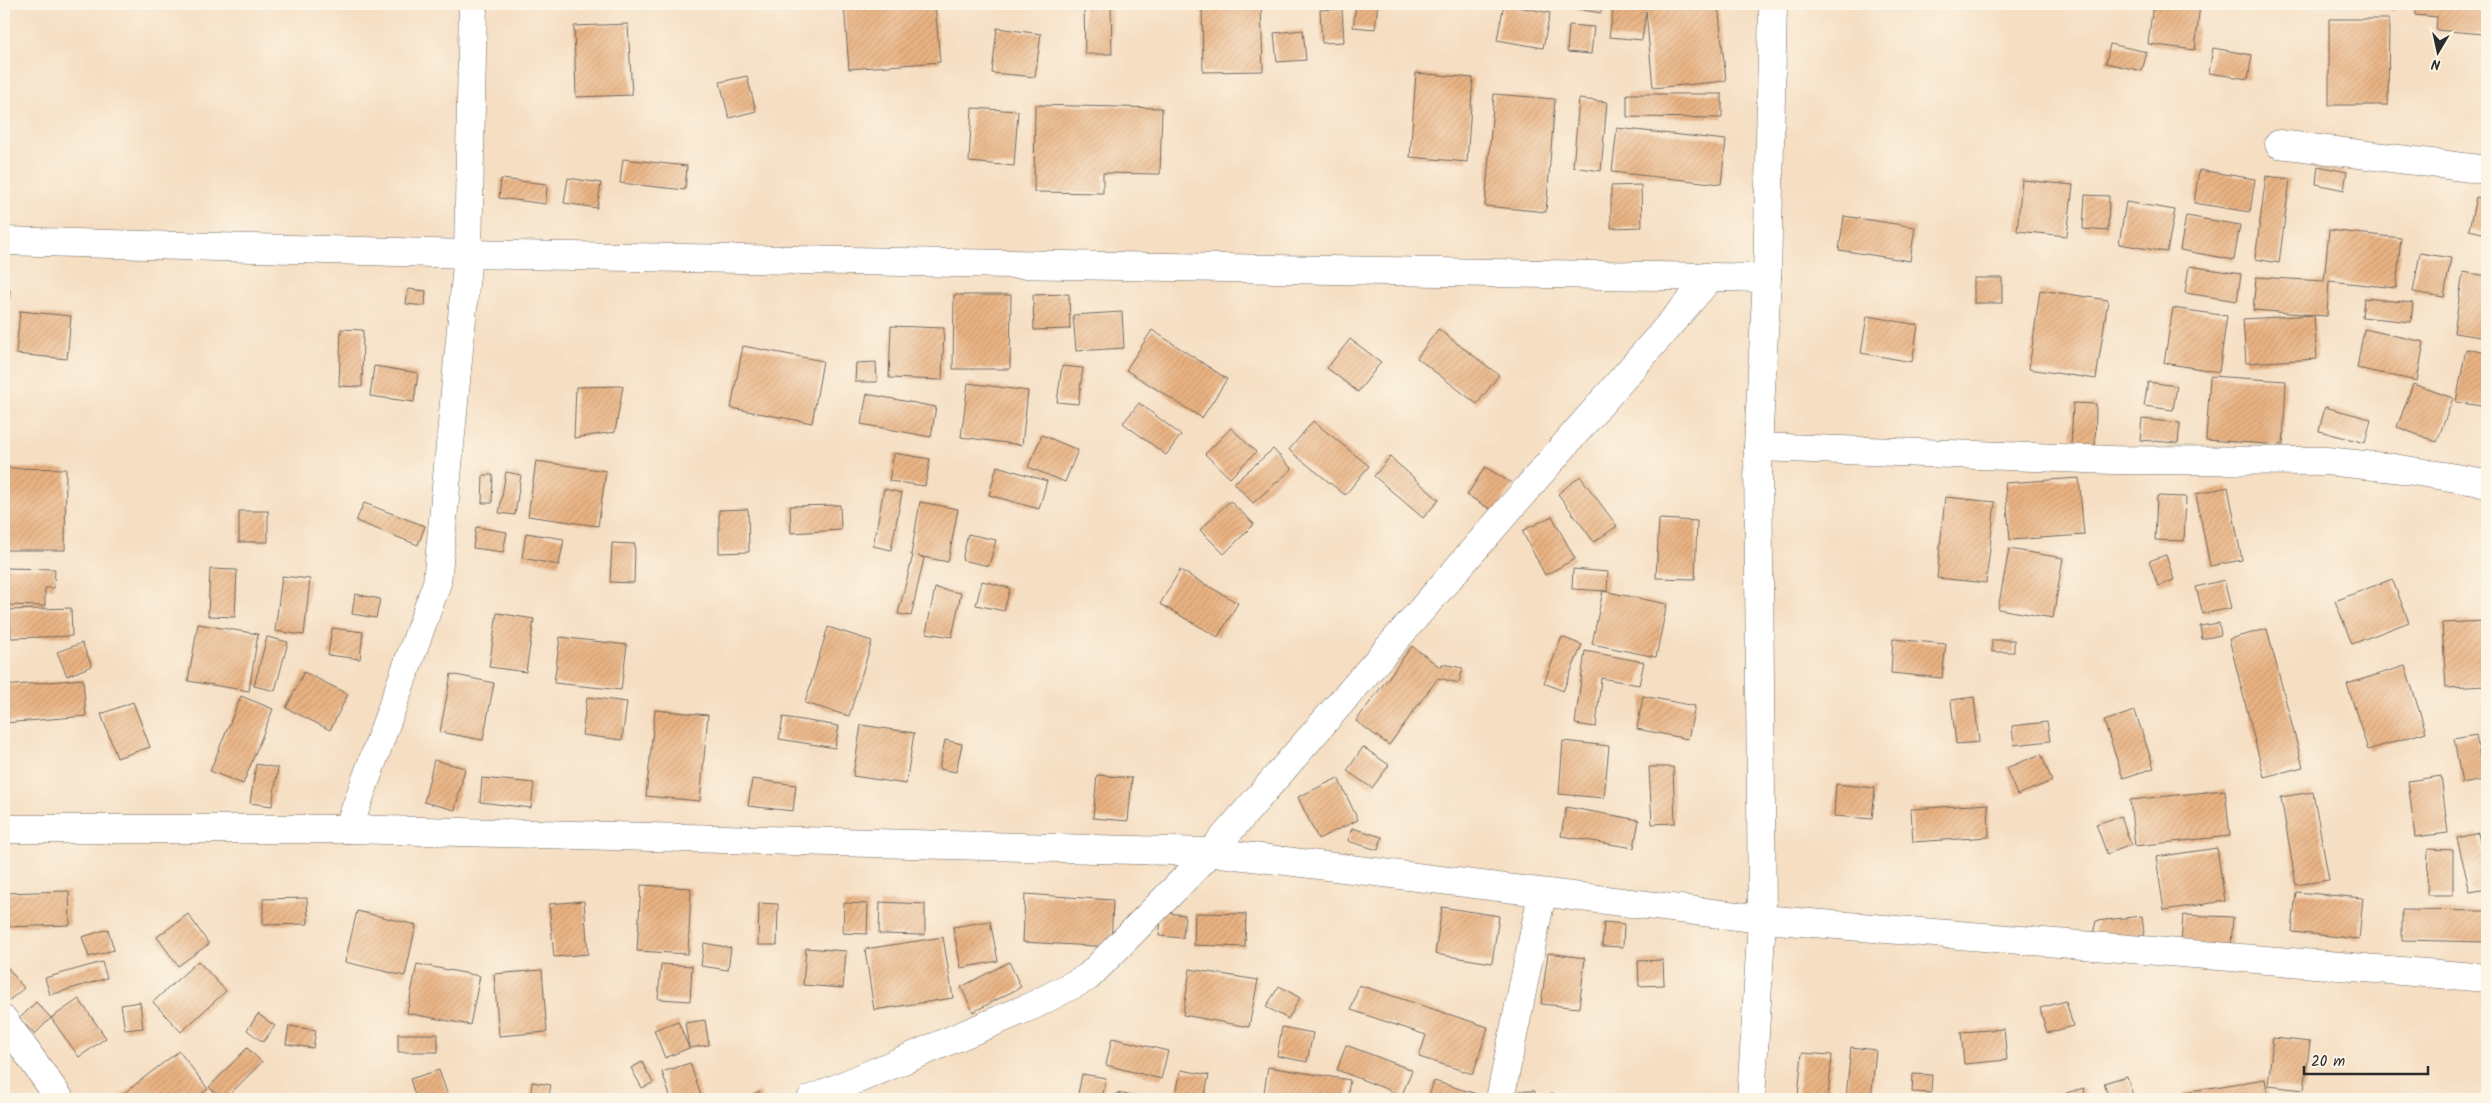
<svg xmlns="http://www.w3.org/2000/svg" width="2491" height="1103" font-family="Kalam,sans-serif">
<defs>
<pattern id="building-hatch" width="6" height="6" patternUnits="userSpaceOnUse" patternTransform="scale(1.25)"><rect width="6" height="6" fill="#e9b282"/><path d="M-1 1l2-2M0 6l6-6M5 7l2-2" fill="none" stroke="#c89970"/></pattern>
</defs>
<rect width="100%" height="100%" fill="#fcf5e5"/>
<filter id="ink" filterUnits="userSpaceOnUse"><feTurbulence type="fractalNoise" baseFrequency=".02" numOctaves="2"/><feDisplacementMap in="SourceGraphic" scale="10" xChannelSelector="R" yChannelSelector="G"/><feConvolveMatrix kernelMatrix="1 2 1 2 8 2 1 2 1" color-interpolation-filters="sRGB"/></filter>
<filter id="wash" filterUnits="userSpaceOnUse"><feTurbulence type="fractalNoise" baseFrequency=".0096" numOctaves="4" result="noise"/><feDisplacementMap in="SourceGraphic" scale="20" xChannelSelector="R" yChannelSelector="G"/><feGaussianBlur stdDeviation="1.12" result="paint"/><feColorMatrix in="noise" values="0 0 0 0 0 0 0 0 0 0 0 0 0 0 0 0 0 1.4 0 .05"/><feComposite in="paint" operator="in"/></filter>
<g filter="url(#wash)">
<rect width="100%" height="100%" fill="#f5dec2"/>
<g id="blocks">
<g fill="url(#building-hatch)">
<polygon points="844,4 935,4 940,62 849,69"/>
<polygon points="1084,4 1111,4 1112,54 1085,54"/>
<polygon points="1202,4 1261,4 1263,71 1203,72"/>
<polygon points="1356,4 1378,4 1375,29 1353,27"/>
<polygon points="1504,4 1550,13 1543,48 1497,40"/>
<polygon points="1578,4 1602,4 1601,13 1577,9"/>
<polygon points="1614,4 1647,4 1646,8 1718,4 1726,81 1653,88 1646,11 1642,40 1609,37"/>
<polygon points="2153,4 2200,4 2195,50 2148,44"/>
<polygon points="2379,4 2397,4 2394,11"/>
<polygon points="2416,4 2487,4 2487,22 2484,22 2483,34 2436,30 2437,17 2415,15"/>
<polygon points="1342,9 1344,42 1322,43 1320,10"/>
<polygon points="2329,19 2389,19 2388,105 2329,105"/>
<polygon points="628,24 632,95 576,97 574,26"/>
<polygon points="1569,25 1594,27 1591,54 1567,52"/>
<polygon points="997,28 1041,34 1035,77 992,73"/>
<polygon points="1303,30 1306,60 1277,62 1274,33"/>
<polygon points="2110,44 2147,52 2142,71 2106,63"/>
<polygon points="2213,48 2252,55 2248,79 2209,73"/>
<polygon points="1416,73 1473,78 1467,162 1410,157"/>
<polygon points="747,76 756,111 729,118 720,82"/>
<polygon points="1494,94 1555,99 1546,212 1485,206"/>
<polygon points="1627,94 1722,94 1722,118 1627,117"/>
<polygon points="1579,99 1607,102 1601,171 1573,167"/>
<polygon points="1035,105 1162,108 1160,174 1103,173 1103,193 1034,192"/>
<polygon points="972,108 1018,111 1014,166 969,162"/>
<polygon points="1617,128 1726,140 1721,184 1612,172"/>
<polygon points="623,159 687,166 685,190 620,183"/>
<polygon points="2318,166 2347,172 2344,190 2316,184"/>
<polygon points="2199,170 2255,179 2250,212 2194,203"/>
<polygon points="2266,176 2290,179 2279,263 2255,259"/>
<polygon points="568,178 601,183 597,208 564,203"/>
<polygon points="501,179 547,184 546,204 499,198"/>
<polygon points="2022,180 2073,185 2067,236 2017,231"/>
<polygon points="1641,185 1642,227 1611,228 1611,186"/>
<polygon points="2085,195 2109,196 2108,231 2083,229"/>
<polygon points="2476,197 2487,199 2487,234 2469,230"/>
<polygon points="2126,202 2175,210 2167,252 2119,244"/>
<polygon points="1844,216 1915,227 1910,261 1839,250"/>
<polygon points="2186,216 2240,225 2234,260 2180,250"/>
<polygon points="2329,230 2401,238 2396,288 2329,281 2327,316 2314,315 2317,359 2246,363 2243,319 2314,315 2253,310 2256,277 2324,281"/>
<polygon points="2420,253 2451,258 2444,297 2413,292"/>
<polygon points="2189,266 2241,274 2237,301 2185,293"/>
<polygon points="2463,272 2487,276 2487,338 2454,333"/>
<rect x="1974" y="278" width="28" height="25"/>
<polygon points="4,289 10,290 5,325 4,325"/>
<polygon points="408,289 426,291 425,306 406,304"/>
<polygon points="2040,290 2108,300 2096,379 2029,369"/>
<polygon points="1069,294 1070,329 1034,330 1033,295"/>
<polygon points="954,295 1011,295 1010,369 953,369"/>
<polygon points="2364,298 2413,303 2411,322 2362,317"/>
<polygon points="2173,308 2227,316 2219,372 2164,363"/>
<polygon points="20,311 71,316 67,359 16,354"/>
<polygon points="1122,312 1124,348 1076,351 1073,315"/>
<polygon points="1867,316 1918,325 1912,362 1861,353"/>
<polygon points="891,326 944,328 942,380 889,378"/>
<polygon points="341,329 363,330 362,387 339,386"/>
<polygon points="1438,329 1499,375 1477,404 1417,358"/>
<polygon points="2364,329 2424,342 2417,381 2357,368"/>
<polygon points="1152,330 1227,379 1202,418 1126,370"/>
<polygon points="1350,339 1381,362 1358,392 1327,368"/>
<polygon points="743,346 823,361 812,423 731,408"/>
<polygon points="2466,349 2487,353 2487,407 2456,402"/>
<polygon points="876,362 877,382 855,382 856,363"/>
<polygon points="374,366 418,373 414,402 370,396"/>
<polygon points="1062,366 1083,368 1078,404 1057,402"/>
<polygon points="2210,376 2286,381 2283,445 2206,440"/>
<polygon points="2148,382 2177,386 2173,410 2144,406"/>
<polygon points="968,383 1028,391 1022,445 961,437"/>
<polygon points="2413,384 2453,398 2437,442 2397,427"/>
<polygon points="623,386 615,432 574,438 576,387"/>
<polygon points="867,394 936,407 931,437 861,424"/>
<polygon points="1139,403 1181,435 1166,455 1123,423"/>
<polygon points="2073,403 2096,404 2095,450 2071,449"/>
<polygon points="2325,407 2371,419 2365,443 2319,431"/>
<polygon points="2142,419 2180,423 2178,443 2140,440"/>
<polygon points="1313,421 1369,466 1345,495 1289,450"/>
<polygon points="1231,428 1256,452 1230,478 1205,454"/>
<polygon points="1042,435 1078,450 1065,482 1028,467"/>
<polygon points="1273,449 1292,469 1253,503 1234,483"/>
<polygon points="894,453 930,459 925,486 889,481"/>
<polygon points="1390,457 1439,500 1423,518 1374,476"/>
<polygon points="536,461 606,471 598,526 528,516"/>
<polygon points="997,466 1047,481 1039,509 989,495"/>
<polygon points="1485,467 1513,484 1495,512 1467,495"/>
<polygon points="4,468 66,469 65,550 4,550"/>
<polygon points="506,472 521,475 515,515 499,513"/>
<polygon points="483,475 493,475 492,503 482,503"/>
<polygon points="1580,476 1617,526 1594,542 1558,494"/>
<polygon points="2079,478 2084,535 2010,540 2005,483"/>
<polygon points="2228,487 2242,560 2210,566 2196,494"/>
<polygon points="884,489 902,493 891,550 873,546"/>
<polygon points="2157,496 2186,497 2184,541 2155,540"/>
<polygon points="1945,497 1995,502 1986,583 1937,578"/>
<polygon points="1230,501 1254,524 1224,554 1200,530"/>
<polygon points="920,502 958,509 948,562 918,556 924,558 911,616 898,614 913,555 911,555"/>
<polygon points="364,503 425,526 418,545 356,521"/>
<polygon points="840,505 841,530 791,533 790,506"/>
<polygon points="748,509 749,552 719,553 719,510"/>
<rect x="239" y="511" width="29" height="31"/>
<polygon points="1552,516 1575,559 1545,575 1522,531"/>
<polygon points="1659,519 1697,521 1695,579 1656,578"/>
<polygon points="476,527 507,532 503,552 473,548"/>
<polygon points="526,533 564,539 559,565 522,558"/>
<polygon points="968,534 996,540 989,566 962,560"/>
<polygon points="612,543 635,544 634,583 610,582"/>
<polygon points="2009,549 2063,558 2053,618 1998,609"/>
<polygon points="2166,555 2174,580 2158,586 2149,561"/>
<polygon points="4,568 55,569 54,588 45,588 45,606 4,605"/>
<polygon points="210,569 237,570 235,617 208,616"/>
<polygon points="1573,569 1608,572 1607,591 1572,589"/>
<polygon points="1180,570 1238,603 1218,637 1160,604"/>
<polygon points="282,576 310,579 304,635 275,631"/>
<polygon points="2392,579 2409,622 2352,644 2335,601"/>
<polygon points="2224,580 2231,608 2203,614 2196,587"/>
<polygon points="982,581 1010,588 1004,611 976,605"/>
<polygon points="935,588 961,593 952,637 926,633"/>
<polygon points="1603,591 1667,604 1656,657 1592,644"/>
<polygon points="355,594 380,599 376,618 352,614"/>
<polygon points="71,608 72,636 11,638 10,610"/>
<polygon points="497,613 534,619 526,672 489,667"/>
<polygon points="2487,621 2487,686 2446,688 2442,623"/>
<polygon points="2219,623 2221,635 2202,639 2200,626"/>
<polygon points="198,624 258,634 249,691 188,681"/>
<polygon points="828,627 872,641 849,716 805,703"/>
<polygon points="332,628 363,632 360,659 328,655"/>
<polygon points="2267,629 2303,767 2264,777 2229,639"/>
<polygon points="267,637 288,642 275,691 254,686"/>
<polygon points="560,637 627,645 621,690 554,683"/>
<polygon points="1562,637 1582,645 1563,691 1544,683"/>
<polygon points="1893,639 1946,644 1942,678 1891,673"/>
<rect x="1992" y="640" width="22" height="12"/>
<polygon points="82,643 92,666 67,676 57,652"/>
<polygon points="1412,646 1441,668 1442,664 1463,668 1459,683 1438,678 1389,745 1356,721"/>
<polygon points="1585,651 1644,662 1639,685 1601,678 1596,727 1575,724"/>
<polygon points="2405,666 2426,732 2368,750 2347,684"/>
<polygon points="304,672 348,694 330,730 286,708"/>
<polygon points="451,674 494,683 483,740 440,732"/>
<polygon points="83,679 86,716 4,723 4,686"/>
<polygon points="241,696 273,709 243,784 210,771"/>
<polygon points="1643,696 1695,706 1688,739 1637,729"/>
<polygon points="587,697 627,702 622,740 582,735"/>
<polygon points="1974,697 1979,742 1956,744 1951,700"/>
<polygon points="133,702 150,747 117,758 101,714"/>
<polygon points="655,710 708,715 700,801 646,796"/>
<polygon points="2135,711 2154,768 2123,778 2104,721"/>
<polygon points="783,717 839,726 835,748 779,739"/>
<polygon points="2047,722 2050,741 2014,745 2012,726"/>
<polygon points="861,725 914,733 906,784 853,776"/>
<polygon points="2476,735 2484,780 2462,784 2454,739"/>
<polygon points="945,740 962,744 956,772 939,769"/>
<polygon points="1563,741 1609,746 1604,798 1559,794"/>
<polygon points="1363,747 1389,765 1372,788 1347,771"/>
<polygon points="2041,754 2052,781 2017,795 2006,768"/>
<polygon points="434,760 465,768 455,810 424,802"/>
<polygon points="256,764 278,768 272,806 250,803"/>
<polygon points="1649,767 1673,767 1675,823 1652,824"/>
<polygon points="1097,775 1132,778 1128,821 1093,818"/>
<polygon points="2441,776 2448,833 2415,837 2408,781"/>
<polygon points="482,778 534,783 531,808 480,802"/>
<polygon points="1338,778 1358,820 1318,839 1298,797"/>
<polygon points="752,779 796,785 793,811 748,806"/>
<polygon points="1836,784 1875,788 1872,819 1834,816"/>
<polygon points="2225,790 2230,836 2135,846 2130,800"/>
<polygon points="2313,792 2329,880 2296,885 2281,797"/>
<polygon points="1988,804 1989,837 1913,842 1911,809"/>
<polygon points="1566,807 1639,820 1634,848 1561,836"/>
<polygon points="2121,816 2131,845 2107,854 2096,824"/>
<polygon points="1352,828 1382,837 1378,850 1348,841"/>
<polygon points="2478,833 2487,874 2487,889 2470,892 2457,838"/>
<polygon points="2217,848 2225,901 2164,910 2156,857"/>
<polygon points="2428,849 2453,850 2453,895 2427,895"/>
<polygon points="641,885 691,888 688,954 637,951"/>
<polygon points="69,891 70,925 4,927 4,893"/>
<polygon points="2296,892 2363,898 2359,939 2292,932"/>
<polygon points="1025,894 1113,900 1111,947 1023,942"/>
<polygon points="307,898 308,924 263,925 263,899"/>
<polygon points="584,901 588,954 554,957 549,904"/>
<polygon points="880,902 925,904 925,935 879,934"/>
<polygon points="759,903 778,904 777,945 758,945"/>
<polygon points="844,903 868,904 867,934 843,933"/>
<polygon points="1442,907 1499,916 1492,963 1435,954"/>
<polygon points="2402,910 2486,911 2485,942 2402,940"/>
<polygon points="357,911 416,925 405,976 345,962"/>
<polygon points="1162,912 1185,915 1183,938 1159,936"/>
<polygon points="1195,913 1246,914 1245,947 1194,945"/>
<polygon points="188,914 209,944 178,966 157,937"/>
<polygon points="2183,915 2233,917 2231,947 2181,946"/>
<polygon points="2142,916 2145,942 2093,934 2096,921"/>
<polygon points="990,921 998,961 961,968 953,927"/>
<polygon points="1604,922 1624,924 1623,947 1602,946"/>
<polygon points="108,929 114,950 89,957 82,937"/>
<polygon points="943,937 953,998 874,1010 865,949"/>
<polygon points="704,943 731,948 728,970 701,966"/>
<polygon points="806,948 846,951 843,988 803,985"/>
<polygon points="1548,953 1585,958 1579,1008 1541,1004"/>
<polygon points="1663,960 1664,985 1639,986 1638,961"/>
<polygon points="198,961 226,991 181,1032 153,1002"/>
<polygon points="102,962 107,978 50,995 45,978"/>
<polygon points="1009,962 1021,987 973,1012 961,987"/>
<polygon points="4,963 24,988 5,1004 4,1002"/>
<polygon points="417,964 480,976 470,1025 407,1013"/>
<polygon points="661,964 692,966 690,1001 658,999"/>
<polygon points="1190,969 1258,980 1249,1027 1183,1015"/>
<polygon points="542,970 547,1032 499,1036 494,974"/>
<polygon points="1359,985 1488,1027 1473,1074 1419,1057 1426,1035 1351,1010"/>
<polygon points="1279,986 1300,998 1288,1019 1266,1007"/>
<polygon points="79,999 106,1038 79,1057 51,1018"/>
<polygon points="2066,1001 2073,1026 2047,1033 2040,1008"/>
<polygon points="36,1002 51,1018 35,1034 19,1019"/>
<polygon points="140,1002 143,1028 125,1030 121,1005"/>
<polygon points="258,1014 275,1026 263,1042 247,1030"/>
<polygon points="705,1020 709,1045 689,1048 685,1023"/>
<polygon points="678,1021 689,1048 665,1058 654,1030"/>
<polygon points="289,1026 316,1030 313,1048 286,1044"/>
<polygon points="1282,1027 1313,1033 1307,1062 1277,1056"/>
<polygon points="2004,1029 2007,1060 1964,1064 1961,1032"/>
<rect x="398" y="1034" width="40" height="18"/>
<polygon points="1112,1038 1168,1051 1161,1079 1106,1065"/>
<polygon points="2273,1038 2310,1042 2304,1090 2268,1086"/>
<polygon points="1346,1045 1412,1070 1402,1095 1337,1070"/>
<polygon points="1851,1047 1876,1050 1871,1099 1846,1098"/>
<polygon points="247,1048 262,1062 225,1099 222,1099 209,1087"/>
<polygon points="179,1051 208,1089 195,1099 116,1099"/>
<polygon points="1802,1053 1832,1055 1828,1098 1798,1096"/>
<polygon points="642,1062 653,1083 642,1088 631,1068"/>
<polygon points="690,1063 702,1099 671,1099 662,1072"/>
<polygon points="1268,1067 1350,1080 1347,1099 1263,1099"/>
<polygon points="439,1070 449,1099 416,1099 410,1079"/>
<polygon points="1181,1070 1209,1075 1204,1099 1175,1098"/>
<polygon points="1082,1074 1106,1078 1102,1099 1077,1099"/>
<polygon points="1913,1074 1932,1075 1931,1093 1912,1092"/>
<polygon points="2127,1076 2134,1099 2109,1099 2104,1083"/>
<polygon points="2265,1079 2268,1099 2185,1099 2184,1092"/>
<polygon points="1434,1081 1480,1095 1478,1099 1428,1099"/>
<polygon points="532,1082 551,1085 548,1099 530,1099"/>
<polygon points="2084,1088 2086,1099 2068,1099 2066,1093"/>
<polygon points="759,1091 764,1099 745,1099"/>
<polygon points="1519,1091 1535,1091 1534,1099 1519,1099"/>
<polygon points="1117,1093 1139,1097 1139,1099 1116,1099"/>
<polygon points="1551,1094 1577,1098 1577,1099 1550,1099"/>
</g>
</g>
</g>
<g filter="url(#ink)">
<use href="#blocks" fill-opacity="0" stroke="#726a60" stroke-width="1"/>
<g fill="none" stroke-linecap="round" stroke-linejoin="round">
<defs>
<g id="street">
<polyline points="2279,144 2487,170"/>
<polyline points="4,241 468,254 1767,278"/>
<polyline points="1758,447 2113,460 2326,461 2394,468 2487,483"/>
<polyline points="4,829 348,829 1211,852 1762,919 2487,978"/>
<polyline points="348,829 437,583 468,254 473,4"/>
<polyline points="4,1020 60,1099"/>
<polyline points="811,1099 1034,1005 1088,977 1211,852 1710,278"/>
<polyline points="1500,1099 1542,894"/>
<polyline points="1751,1099 1762,919 1758,447 1767,278 1773,4"/>
</g>
</defs>
<use href="#street" stroke="#726a60" stroke-width="29"/>
<use href="#street" stroke="#fff" stroke-width="28"/>
</g>
</g>
<rect width="2491" height="1103" fill="none" stroke="#fcf5e5" stroke-width="20"/>
<g transform="translate(2438 52) rotate(189)" stroke="#fcf5e5" stroke-width="4" paint-order="stroke">
<path d="M0-4L9 19L0 12L-9 19Z" fill="#2b2b2b"/>
<text y="-8" font-size="14" font-weight="bold" text-anchor="middle" fill="#2b2b2b">N</text>
</g>
<path d="M2304 1066v8h124v-8" fill="none" stroke="#2b2b2b" stroke-width="2.5"/>
<text x="2311" y="1066" font-size="15" fill="#2b2b2b" stroke="#fcf5e5" stroke-width="4" paint-order="stroke">20 m</text>
</svg>
